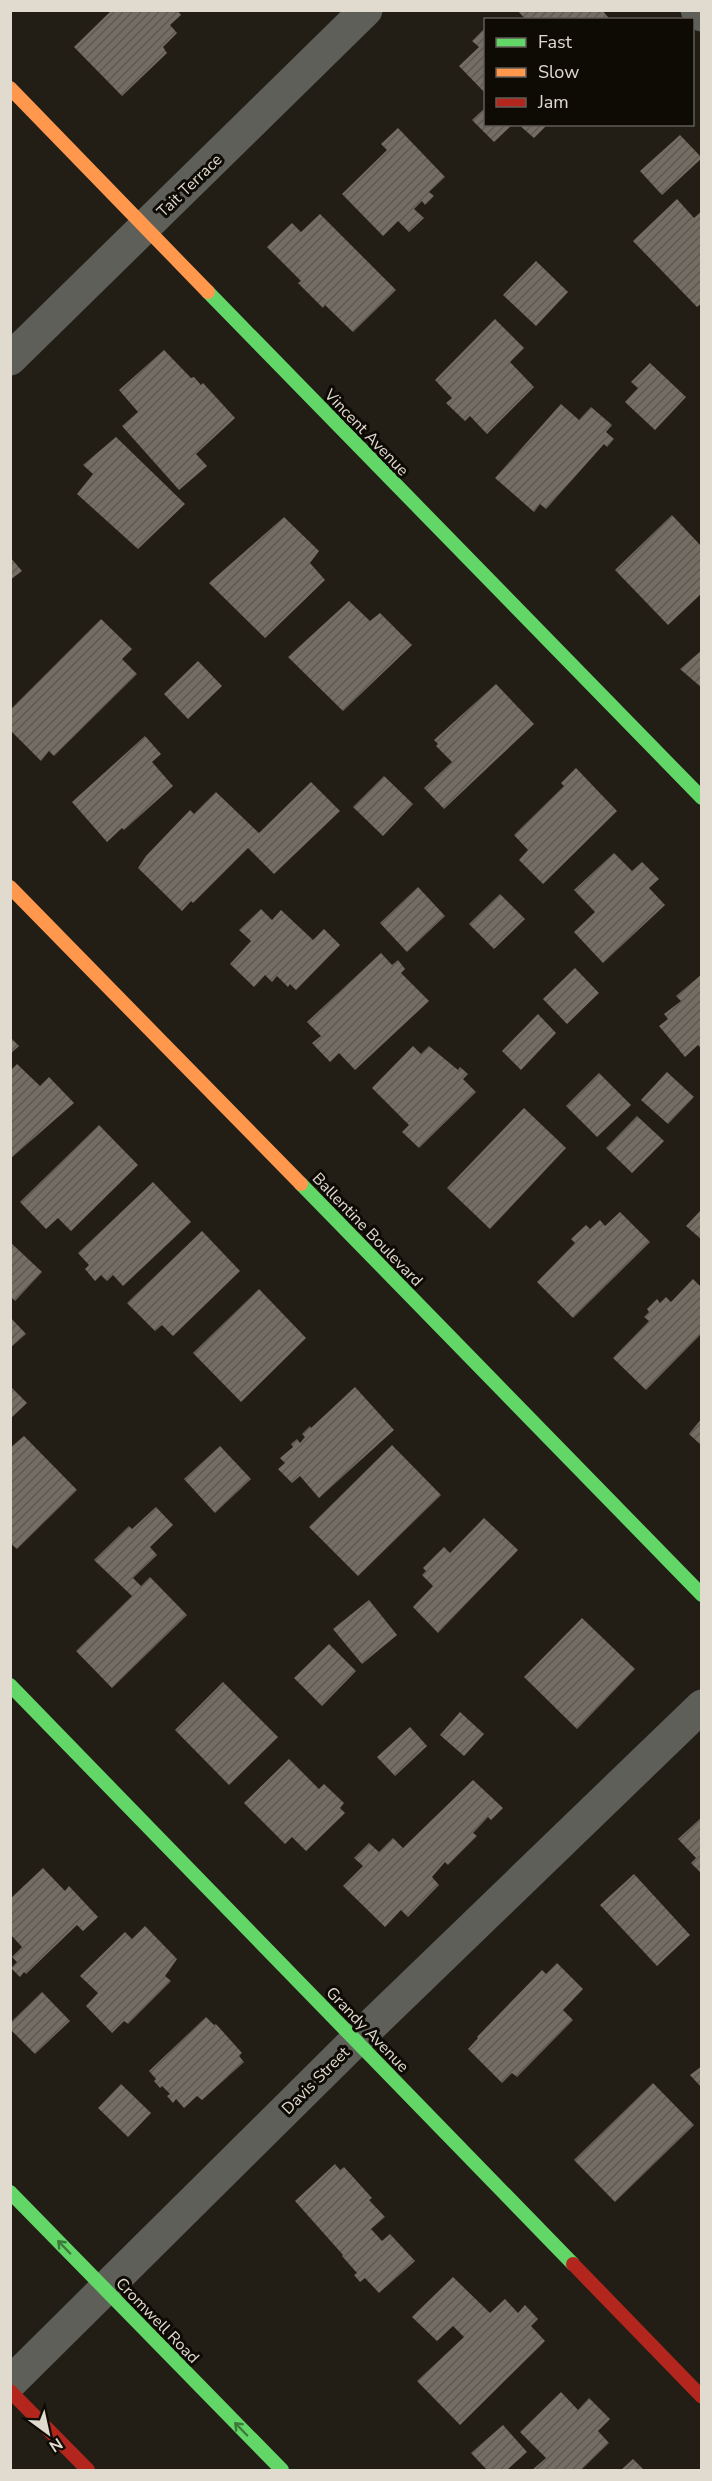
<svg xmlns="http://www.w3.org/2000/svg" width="712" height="2481" font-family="'Nunito Sans',sans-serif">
<defs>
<pattern id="building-hatch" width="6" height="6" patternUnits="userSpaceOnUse" patternTransform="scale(1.5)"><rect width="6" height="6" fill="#736d63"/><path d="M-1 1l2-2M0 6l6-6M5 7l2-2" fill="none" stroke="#5d5952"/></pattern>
</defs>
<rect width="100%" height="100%" fill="#221e15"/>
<g fill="url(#building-hatch)">
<polygon points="112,10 177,10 181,15 170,25 177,33 163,47 167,53 122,96 74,47"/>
<polygon points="517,10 602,10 608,17 607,20 526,20"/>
<polygon points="486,27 486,94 459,66 479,47 472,41"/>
<polygon points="486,107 486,124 513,124 494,142 472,120"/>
<polygon points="518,124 545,124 546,126 534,138"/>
<polygon points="398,128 445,177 429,192 434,196 425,205 422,201 414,209 424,218 409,232 398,221 383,236 342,194 387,150 381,144"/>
<polygon points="680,135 702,158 662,195 640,171"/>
<polygon points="677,199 694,218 702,211 702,303 697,307 633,241"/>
<polygon points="320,214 396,290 353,332 325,305 323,308 298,283 301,281 267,247 292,223 301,232"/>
<polygon points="536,261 568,292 536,326 503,295"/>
<polygon points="495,319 524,348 510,362 534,387 487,434 470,416 465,421 446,403 452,398 435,380"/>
<polygon points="164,350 191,378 194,377 201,385 203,383 235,418 196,454 207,466 179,490 122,426 138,412 119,390"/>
<polygon points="650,363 686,397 655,430 625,402 638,388 631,382"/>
<polygon points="561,404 579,420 591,407 612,425 606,432 614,439 607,447 604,444 546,509 540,504 534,512 495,478"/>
<polygon points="116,437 185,504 138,549 77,494 93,474 83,465"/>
<polygon points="672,515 702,547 702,593 668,625 615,570"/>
<polygon points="284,517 319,551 310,563 325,580 265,638 209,583"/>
<polygon points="10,557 22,571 10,580"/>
<polygon points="349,601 370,621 380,613 412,645 343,711 288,657"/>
<polygon points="101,619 132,649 122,659 137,674 54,756 49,751 41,761 10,730 10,710"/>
<polygon points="702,650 702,688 680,669"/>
<polygon points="198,661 222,686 188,719 164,694"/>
<polygon points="496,684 534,724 444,809 424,788 452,762 436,746 438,744 434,740"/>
<polygon points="145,736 161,754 152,762 173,786 124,830 122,828 107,842 72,802"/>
<polygon points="576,768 617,811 543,884 519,860 528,850 514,835 564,786 561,783"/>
<polygon points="384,776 413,804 383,836 353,807"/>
<polygon points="311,782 340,811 274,874 248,848 193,903 191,901 182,911 138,868 146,856 190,810 194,814 216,792 259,833"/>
<polygon points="614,853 632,871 642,862 659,879 649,888 665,905 603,963 574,932 595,912 574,890"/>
<polygon points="418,887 445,916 407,952 380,923"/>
<polygon points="500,894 525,919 494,949 469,924"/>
<polygon points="261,909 272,920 281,910 313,940 324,929 340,945 296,990 290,984 288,987 277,976 272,982 265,975 254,987 230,964 251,941 239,930"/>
<polygon points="381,953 392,965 398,960 405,969 401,973 429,1001 355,1070 339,1053 330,1062 312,1043 321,1036 307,1022"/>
<polygon points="575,968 599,993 567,1024 543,999"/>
<polygon points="702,974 702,1050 698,1045 685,1057 659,1026 668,1019 664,1014 681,1001 676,996"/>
<polygon points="538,1014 556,1033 521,1070 502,1051"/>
<polygon points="10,1037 19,1046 10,1054"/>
<polygon points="413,1046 421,1054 429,1046 458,1070 460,1067 468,1074 463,1079 476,1092 419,1148 402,1132 409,1125 372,1088"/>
<polygon points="17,1064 40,1086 49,1077 74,1103 10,1159 10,1071"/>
<polygon points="667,1072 694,1097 668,1124 641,1100"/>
<polygon points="599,1073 631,1105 597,1137 566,1106"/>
<polygon points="524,1108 566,1148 490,1229 447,1188"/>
<polygon points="637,1116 664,1141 632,1173 606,1148"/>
<polygon points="99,1125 138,1165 71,1231 58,1218 46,1229 20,1202"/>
<polygon points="153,1182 191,1222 123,1286 113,1275 107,1281 101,1275 95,1281 85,1269 89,1265 78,1253"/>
<polygon points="702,1209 702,1240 686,1226"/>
<polygon points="620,1212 650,1242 573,1318 537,1282 575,1243 571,1239 586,1225 590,1229 600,1220 605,1226"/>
<polygon points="202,1231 240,1271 173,1336 162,1325 155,1331 127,1303"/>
<polygon points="10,1242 42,1272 15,1301 10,1296"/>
<polygon points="693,1279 702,1288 702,1333 646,1390 613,1358 649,1321 644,1317 649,1312 647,1309 657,1299 660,1303 666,1297 671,1302"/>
<polygon points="259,1289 306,1338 241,1402 193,1353"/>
<polygon points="10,1317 26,1334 10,1348"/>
<polygon points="10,1386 27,1403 10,1419"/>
<polygon points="355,1387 394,1430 319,1498 300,1476 292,1483 278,1469 285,1463 280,1458 293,1447 291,1444 297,1439 300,1443 305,1437 302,1434 310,1426 311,1428"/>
<polygon points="702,1418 702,1446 689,1434"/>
<polygon points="24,1436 77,1490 17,1549 10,1543 10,1448"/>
<polygon points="392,1445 441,1495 358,1576 309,1527"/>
<polygon points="220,1446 251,1479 215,1513 184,1479"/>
<polygon points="156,1507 173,1525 150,1547 157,1555 133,1578 141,1586 150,1577 187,1615 112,1688 76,1651 132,1596 94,1560 129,1526 132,1529"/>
<polygon points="484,1518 518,1550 438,1633 413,1607 433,1586 422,1575 426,1571 423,1568 444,1547 450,1553"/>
<polygon points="369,1600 397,1635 362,1664 333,1629"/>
<polygon points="582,1618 635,1669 577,1729 524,1677"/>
<polygon points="329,1644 356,1671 322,1706 294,1678"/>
<polygon points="223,1682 278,1737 229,1785 175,1730"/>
<polygon points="460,1712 484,1734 464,1756 440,1735"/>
<polygon points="410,1727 427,1746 395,1776 377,1757"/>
<polygon points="289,1759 319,1789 324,1784 344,1803 340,1808 345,1813 306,1851 292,1837 285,1844 244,1803"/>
<polygon points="473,1780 503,1808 491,1820 488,1817 473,1833 477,1836 448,1865 445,1862 432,1877 439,1885 408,1917 401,1910 385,1927 343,1886 363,1866 354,1858 369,1843 379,1852 393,1838 403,1848"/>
<polygon points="702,1817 702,1874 691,1863 696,1858 678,1839"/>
<polygon points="43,1868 65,1891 69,1886 98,1917 83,1931 77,1925 26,1974 24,1972 20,1977 11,1968 17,1962 12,1957 22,1947 10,1934 10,1899"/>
<polygon points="634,1874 690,1935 657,1966 600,1905"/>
<polygon points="145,1926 177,1959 165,1976 171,1981 128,2024 124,2021 112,2033 86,2006 98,1993 80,1976 125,1932 132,1939"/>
<polygon points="557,1963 583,1989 563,2010 573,2020 517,2077 512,2073 502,2083 468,2049 478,2038 477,2037 542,1970 546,1974"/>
<polygon points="42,1992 70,2021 35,2054 10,2029 10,2023"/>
<polygon points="206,2017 214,2025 216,2024 242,2053 239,2056 244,2062 202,2100 197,2096 184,2108 176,2099 173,2103 167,2096 170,2094 162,2086 160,2088 154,2081 156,2079 149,2071"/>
<polygon points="702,2066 702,2088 690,2075"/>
<polygon points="653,2083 694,2125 615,2202 574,2160"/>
<polygon points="121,2084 151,2113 128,2137 98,2108"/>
<polygon points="335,2164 340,2170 344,2167 372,2198 369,2200 385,2217 371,2229 382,2241 390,2234 415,2261 379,2293 365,2278 360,2282 354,2275 357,2273 342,2256 343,2255 295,2201"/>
<polygon points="453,2277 490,2313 505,2299 518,2313 525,2305 538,2319 531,2326 545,2341 460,2425 417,2381 464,2337 453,2326 437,2341 412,2317"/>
<polygon points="561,2392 578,2410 589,2398 610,2419 598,2431 609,2443 581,2470 532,2470 546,2458 520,2432"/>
<polygon points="503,2425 527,2452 507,2470 487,2470 471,2453"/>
<polygon points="633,2459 644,2470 621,2470"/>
</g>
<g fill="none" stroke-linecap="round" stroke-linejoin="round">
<g stroke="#5f5f5a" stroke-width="33">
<polyline points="697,10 702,15"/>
<polyline points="10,359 366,10"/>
<polyline points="10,2383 356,2040 702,1706"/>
</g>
<g stroke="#63d668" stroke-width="14">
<polyline points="208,292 702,798"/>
<polyline points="301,1184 702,1595"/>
<polyline points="10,1685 573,2264"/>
<polyline points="10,2192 282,2470"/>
</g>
<g stroke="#ff974d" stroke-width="14">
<polyline points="10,88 208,292"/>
<polyline points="10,887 301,1184"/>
</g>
<g stroke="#b3261e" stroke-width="14">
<polyline points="573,2264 702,2397"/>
<polyline points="10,2391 88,2470"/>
</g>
</g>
<defs><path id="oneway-shaft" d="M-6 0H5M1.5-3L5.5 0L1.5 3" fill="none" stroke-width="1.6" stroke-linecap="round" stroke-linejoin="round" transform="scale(1.5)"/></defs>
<g stroke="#3d7b3b">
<use href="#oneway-shaft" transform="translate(64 2247) rotate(-134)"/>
<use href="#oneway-shaft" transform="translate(241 2429) rotate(-134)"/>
</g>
<g text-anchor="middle" stroke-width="6" stroke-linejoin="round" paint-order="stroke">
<g font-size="16" fill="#e0dacf" stroke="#0e0b05">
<text transform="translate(189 185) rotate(-44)" y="6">Tait Terrace</text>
<text transform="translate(367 432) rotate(46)" y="6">Vincent Avenue</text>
<text transform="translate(368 1229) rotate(46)" y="6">Ballentine Boulevard</text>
<text transform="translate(368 2029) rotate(46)" y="6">Grandy Avenue</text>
<text transform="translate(315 2080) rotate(-45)" y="6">Davis Street</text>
<text transform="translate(158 2320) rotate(46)" y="6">Cromwell Road</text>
</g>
</g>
<rect width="712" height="2481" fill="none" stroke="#e0dacf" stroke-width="24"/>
<rect x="484" y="18" width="210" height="108" fill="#0e0b05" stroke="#625e56" stroke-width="1.5"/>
<rect x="496" y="38" width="30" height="9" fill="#63d668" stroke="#625e56" stroke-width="1.5"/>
<text x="538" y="48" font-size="18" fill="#e0dacf">Fast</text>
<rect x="496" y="68" width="30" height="9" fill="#ff974d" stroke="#625e56" stroke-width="1.5"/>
<text x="538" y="78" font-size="18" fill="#e0dacf">Slow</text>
<rect x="496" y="98" width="30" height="9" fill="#b3261e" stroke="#625e56" stroke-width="1.5"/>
<text x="538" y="108" font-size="18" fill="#e0dacf">Jam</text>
<g transform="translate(48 2433) rotate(147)" stroke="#0e0b05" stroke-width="4.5" paint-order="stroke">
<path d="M0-4.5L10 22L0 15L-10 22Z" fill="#e0dacf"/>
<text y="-9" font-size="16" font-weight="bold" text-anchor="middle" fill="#e0dacf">N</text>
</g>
</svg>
